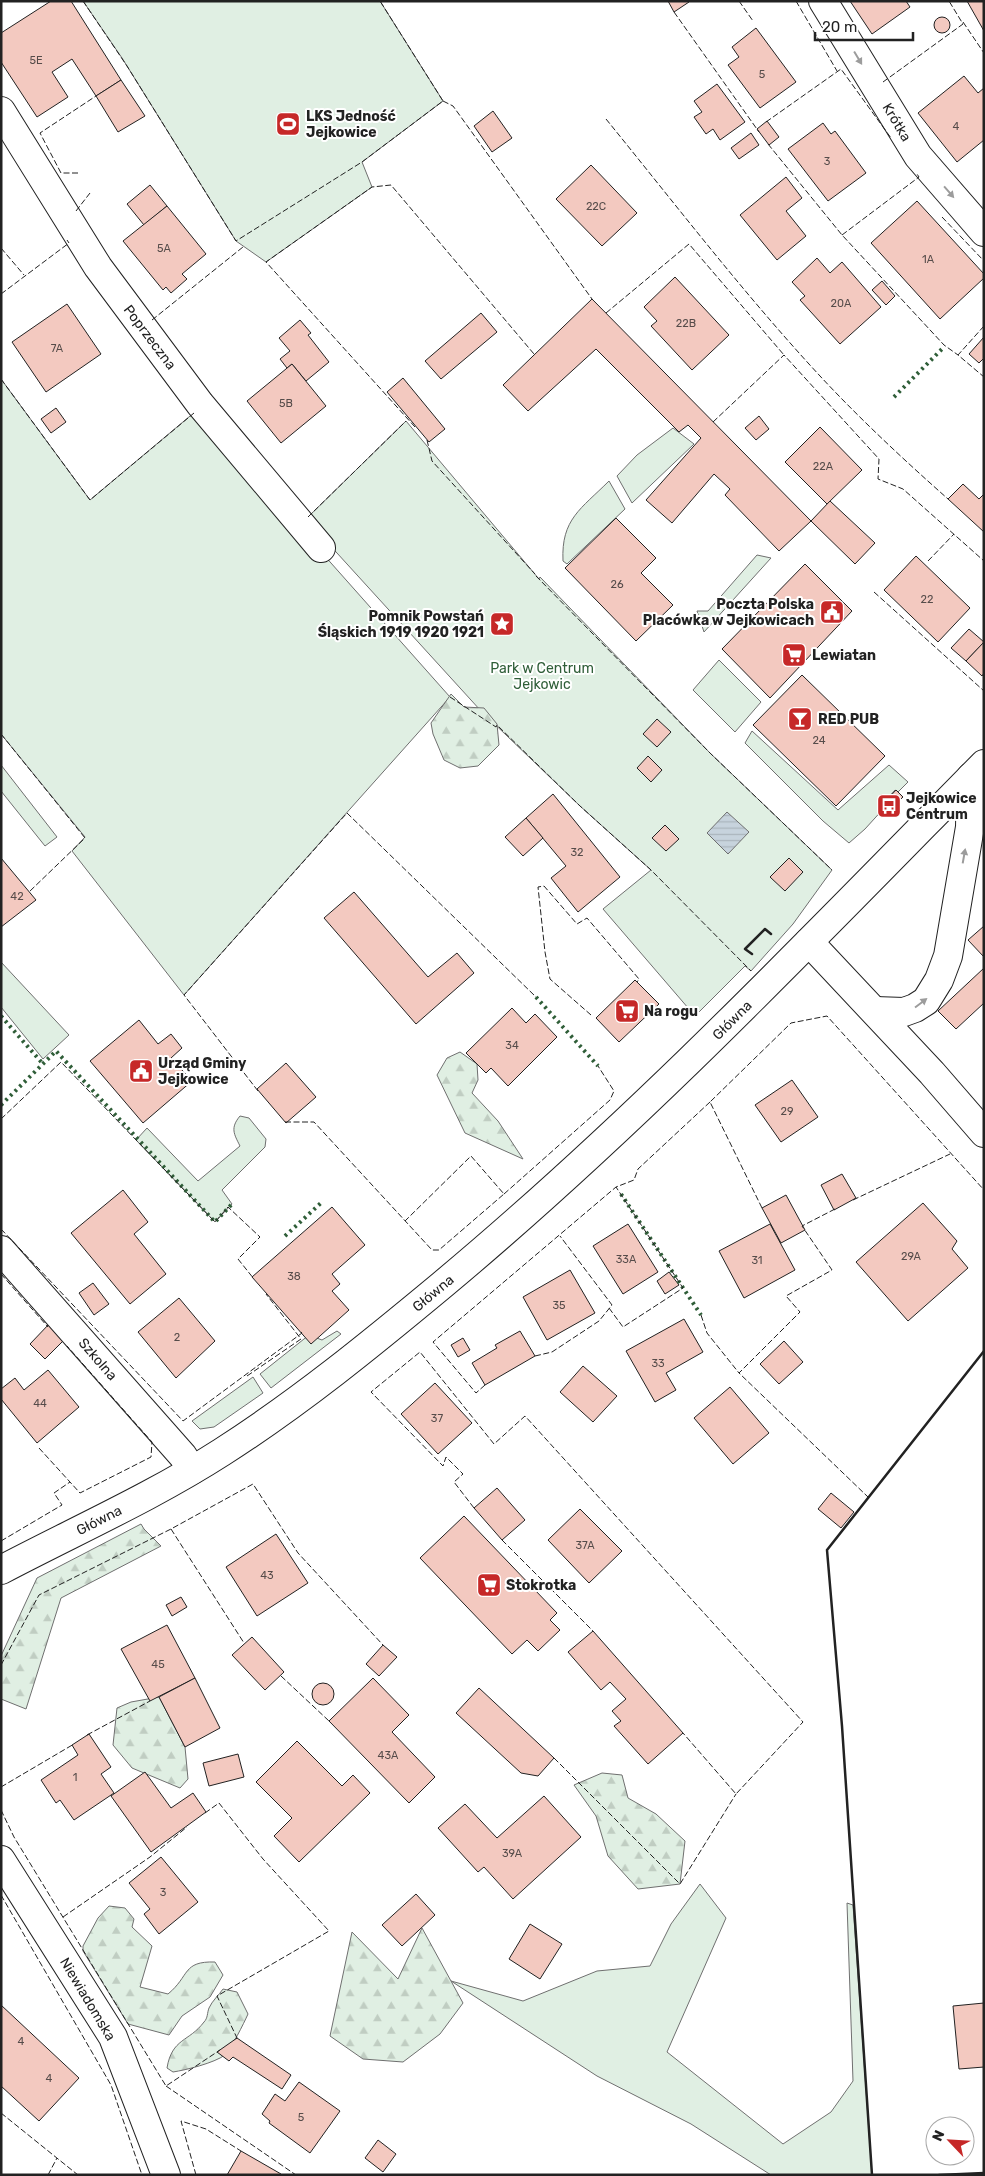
<svg xmlns="http://www.w3.org/2000/svg" width="985" height="2176" font-family="Rubik,sans-serif">
<defs>
<pattern id="forest-firs" width="22" height="20" patternUnits="userSpaceOnUse" patternTransform="scale(1.25)"><rect width="22" height="20" fill="#e0efe3"/><path d="M5 1l3.5 6h-7zM16 11l3.5 6h-7z" fill="#c0cdc2"/></pattern>
<pattern id="water-rules" width="6" height="5" patternUnits="userSpaceOnUse" patternTransform="scale(1.25)"><rect width="6" height="5" fill="#c7d3dd"/><path d="M0 2.5h6" fill="none" stroke="#abb5bd"/></pattern>
</defs>
<rect width="100%" height="100%" fill="#fff"/>
<g fill="#e0efe3" stroke="#6f6f6f">
<polygon points="83,1 380,1 443,101 362,162 372,187 266,262 236,241 122,58"/>
<polygon points="1,379 90,500 196,411 450,697 184,995 72,851 85,837 1,734"/>
<polygon points="406,421 539,579 540,577 710,753 832,870 793,924 751,971 745,966 695,1016 603,909 651,870 580,806 481,711 306,519"/>
<polygon points="673,428 694,444 632,503 617,476 637,455"/>
<path d="M609,481l16,28 -58,55 -4,-3c-2,-42 18,-52 46,-80z"/>
<polygon points="757,555 771,558 704,632 697,611 708,611"/>
<polygon points="719,660 761,702 735,732 693,690"/>
<polygon points="752,731 838,810 889,765 908,782 898,792 895,790 882,804 885,807 865,829 849,843 823,821 745,743"/>
<polygon points="1,765 57,837 45,846 1,791"/>
<polygon points="1,962 69,1035 43,1059 1,1007"/>
<path d="M240,1116l9,2 17,21 -1,8 -43,43 10,14 -17,18 -79,-82 11,-12 51,53 42,-35c-6,-12 -10,-18 0,-30z"/>
<polygon points="337,1331 341,1334 271,1388 260,1374 309,1335 322,1340"/>
<polygon points="253,1377 263,1393 214,1427 200,1429 192,1421"/>
<polygon points="700,1884 726,1918 667,2052 783,2144 831,2112 853,2081 847,1903 853,1905 872,2175 771,2175 691,2124 597,2076 451,1981 523,2001 597,1971 650,1966 671,1924"/>
</g>
<g fill="url(#forest-firs)" stroke="#6f6f6f">
<polygon points="451,694 464,707 484,708 497,724 499,745 478,766 460,768 444,760 433,734 431,723"/>
<polygon points="460,1052 477,1064 478,1080 472,1093 498,1121 523,1159 465,1133 437,1075 447,1058"/>
<polygon points="141,1524 144,1529 161,1546 61,1598 26,1709 1,1699 1,1656 37,1578"/>
<polygon points="159,1697 185,1747 188,1779 180,1788 132,1768 113,1745 117,1708 131,1702"/>
<polygon points="602,1773 622,1775 628,1798 656,1814 685,1841 680,1884 638,1889 608,1856 596,1816 574,1785"/>
<path d="M109,1906l16,2 9,11 -2,8 20,19 -12,41 28,7c22,-18 14,-33 47,-32l8,13 -13,22 -28,19 -13,19 -41,-11 -45,-73v-5l15,-28z"/>
<polygon points="422,1928 463,2003 440,2034 403,2062 363,2059 330,2036 352,1932 398,1979"/>
<path d="M223,1989l14,3 11,22c-4,9 -17,35 -23,41 -11,8 -39,15 -52,17l-6,-4c5,-30 22,-26 37,-46 4,-4 3,-9 5,-14 3,-7 10,-13 14,-19z"/>
</g>
<polygon fill="url(#water-rules)" stroke="#6f6f6f" points="727,812 749,832 728,854 707,833"/>
<g fill="#f3c9c0" stroke="#222">
<polygon points="51,1 71,1 121,80 96,96 72,59 52,72 68,97 37,117 1,62 1,33"/>
<polygon points="668,1 688,1 689,2 674,12"/>
<polygon points="850,1 906,1 910,7 872,34"/>
<polygon points="967,1 984,1 984,31"/>
<circle cx="942" cy="25" r="8"/>
<polygon points="756,28 796,82 760,108 728,65 739,57 732,47"/>
<polygon points="964,76 978,93 984,88 984,140 957,162 918,113"/>
<polygon points="121,80 145,116 118,132 96,96"/>
<polygon points="717,84 745,122 720,140 713,129 706,134 694,117 702,112 694,101"/>
<polygon points="493,111 512,138 492,152 474,126"/>
<polygon points="767,121 779,137 769,145 757,129"/>
<polygon points="823,123 831,134 835,131 866,173 828,201 788,149"/>
<polygon points="751,133 759,145 739,159 731,148"/>
<polygon points="591,165 637,213 602,246 556,199"/>
<polygon points="786,177 802,198 786,211 806,236 777,260 740,215"/>
<polygon points="150,185 167,206 144,225 127,204"/>
<polygon points="917,201 984,274 984,278 940,319 871,243"/>
<polygon points="167,206 206,254 182,274 187,279 171,293 166,287 163,290 123,241"/>
<polygon points="817,258 830,273 842,262 881,307 840,344 800,300 805,296 792,282"/>
<polygon points="675,277 729,335 692,370 651,326 657,321 644,307"/>
<polygon points="882,281 895,296 886,305 872,290"/>
<polygon points="592,299 811,521 779,551 725,495 730,489 714,474 672,523 646,500 701,438 688,425 679,432 596,349 528,411 503,385"/>
<polygon points="67,304 101,354 46,392 12,342"/>
<polygon points="481,313 497,332 441,379 425,361"/>
<polygon points="300,320 311,333 308,335 329,362 306,381 292,364 287,368 280,359 290,351 279,338"/>
<polygon points="984,337 984,358 979,363 969,354"/>
<polygon points="292,364 326,406 281,443 247,401"/>
<polygon points="403,378 445,429 429,442 387,392"/>
<polygon points="56,408 66,422 51,433 41,419"/>
<polygon points="759,416 769,429 756,440 745,428"/>
<polygon points="820,427 862,470 827,504 785,462"/>
<polygon points="963,484 979,499 984,494 984,532 948,499"/>
<polygon points="830,501 875,543 855,564 811,521"/>
<polygon points="616,518 656,558 641,573 673,605 636,641 565,568"/>
<polygon points="916,556 970,608 938,642 884,590"/>
<polygon points="805,564 852,611 770,698 722,649"/>
<polygon points="969,629 984,642 966,661 951,648"/>
<polygon points="984,642 984,673 982,676 966,661"/>
<polygon points="802,675 885,756 836,806 753,725"/>
<polygon points="657,719 671,732 657,747 643,734"/>
<polygon points="648,756 662,770 651,782 637,768"/>
<polygon points="896,790 903,797 888,811 882,805"/>
<polygon points="553,794 620,877 578,912 551,878 566,866 526,818"/>
<polygon points="526,818 543,838 523,856 505,837"/>
<polygon points="665,825 679,839 666,851 652,838"/>
<polygon points="1,858 36,900 1,927"/>
<polygon points="789,858 803,872 785,891 770,877"/>
<polygon points="354,892 428,977 457,953 474,973 416,1024 324,918"/>
<polygon points="984,926 984,957 968,940"/>
<polygon points="984,968 984,1003 956,1029 938,1011"/>
<polygon points="635,980 659,1004 619,1042 596,1018"/>
<polygon points="512,1008 526,1023 535,1014 557,1037 508,1086 491,1068 486,1073 466,1053"/>
<polygon points="139,1020 158,1044 171,1034 182,1048 171,1058 192,1081 143,1123 90,1061"/>
<polygon points="286,1063 316,1097 286,1123 257,1089"/>
<polygon points="792,1080 818,1117 781,1142 755,1105"/>
<polygon points="842,1174 856,1198 834,1210 821,1185"/>
<polygon points="123,1190 148,1222 134,1234 166,1274 130,1304 71,1233"/>
<polygon points="786,1195 805,1230 781,1243 762,1208"/>
<polygon points="923,1203 957,1241 952,1249 968,1268 908,1321 856,1262"/>
<polygon points="332,1207 365,1245 332,1274 340,1284 332,1291 349,1310 311,1344 252,1277"/>
<polygon points="628,1224 658,1272 623,1294 593,1246"/>
<polygon points="770,1224 795,1270 744,1298 719,1251"/>
<polygon points="570,1270 595,1313 547,1340 523,1297"/>
<polygon points="669,1272 679,1285 665,1294 657,1281"/>
<polygon points="93,1283 109,1304 94,1315 79,1293"/>
<polygon points="179,1298 215,1341 176,1378 138,1332"/>
<polygon points="684,1319 703,1352 666,1373 676,1390 655,1402 626,1351"/>
<polygon points="50,1323 66,1338 45,1359 30,1344"/>
<polygon points="520,1331 535,1356 485,1385 472,1363 497,1348 495,1345"/>
<polygon points="463,1338 470,1350 458,1357 451,1345"/>
<polygon points="784,1341 803,1362 779,1384 760,1364"/>
<polygon points="583,1366 617,1396 593,1422 560,1392"/>
<polygon points="48,1370 79,1407 37,1443 1,1399 1,1389 15,1378 24,1390"/>
<polygon points="435,1383 472,1423 438,1454 401,1414"/>
<polygon points="730,1387 769,1433 733,1464 694,1418"/>
<polygon points="497,1488 525,1520 502,1540 474,1508"/>
<polygon points="831,1493 854,1512 841,1528 818,1509"/>
<polygon points="580,1509 622,1551 589,1583 548,1540"/>
<polygon points="464,1516 557,1613 550,1620 560,1630 538,1651 527,1640 512,1654 420,1558"/>
<polygon points="276,1534 308,1583 257,1616 226,1567"/>
<polygon points="181,1597 187,1607 172,1616 166,1605"/>
<polygon points="167,1625 195,1678 150,1701 121,1649"/>
<polygon points="593,1631 683,1733 648,1764 614,1726 621,1721 612,1711 626,1699 610,1682 601,1690 568,1652"/>
<polygon points="252,1637 284,1672 265,1690 232,1655"/>
<polygon points="383,1645 397,1657 379,1676 366,1664"/>
<polygon points="195,1678 220,1728 185,1747 159,1697"/>
<polygon points="373,1678 409,1715 392,1732 435,1777 409,1803 329,1721"/>
<circle cx="323" cy="1694" r="11"/>
<polygon points="479,1688 554,1758 538,1776 521,1773 456,1713"/>
<polygon points="89,1734 111,1767 101,1774 114,1793 74,1820 60,1800 56,1803 41,1780 78,1755 72,1745"/>
<polygon points="297,1741 342,1786 353,1775 370,1793 299,1862 274,1836 292,1818 256,1782"/>
<polygon points="238,1754 244,1777 209,1786 203,1763"/>
<polygon points="145,1772 171,1808 193,1793 206,1812 151,1852 111,1796"/>
<polygon points="544,1796 581,1837 513,1899 484,1867 478,1872 438,1828 465,1804 497,1838"/>
<polygon points="161,1857 198,1902 159,1934 144,1914 150,1909 129,1883"/>
<polygon points="416,1894 435,1915 402,1946 382,1925"/>
<polygon points="530,1924 562,1944 540,1979 509,1959"/>
<polygon points="984,2003 984,2067 959,2069 953,2006"/>
<polygon points="1,2005 79,2078 39,2121 1,2086"/>
<polygon points="237,2038 291,2075 282,2089 233,2057 229,2061 217,2052"/>
<polygon points="299,2082 340,2111 310,2153 269,2123 270,2121 262,2114 275,2094 285,2101"/>
<polygon points="378,2140 396,2154 383,2172 365,2158"/>
<polygon points="241,2151 281,2174 280,2175 227,2175"/>
</g>
<g fill="none" stroke-linecap="round" stroke-linejoin="round">
<defs>
<g id="street">
<polyline points="823,1 918,156 984,232"/>
<polyline points="1,111 98,267 200,404 321,548"/>
<polyline points="809,942 932,1073 984,1133"/>
<polyline points="875,1011 904,1012 915,1008 926,1001 939,980 948,956 970,827 971,777"/>
<polyline points="1,1250 183,1456 192,1470"/>
<polyline points="1,1860 113,2037 166,2175"/>
</g>
<path id="secondary" d="M1,1570c74,-39 151,-73 221,-118 78,-50 149,-108 220,-167 193,-161 366,-342 542,-521"/>
</defs>
<use href="#street" stroke="#222" stroke-width="30"/>
<use href="#secondary" stroke="#222" stroke-width="30"/>
<use href="#street" stroke="#fff" stroke-width="28"/>
<use href="#secondary" stroke="#fff" stroke-width="28"/>
<g stroke="#2f5e38" stroke-width="4" stroke-dasharray="2.5 4" stroke-linecap="butt">
<polyline points="894,397 942,349"/>
<polyline points="536,997 598,1066"/>
<polyline points="1,1016 43,1064"/>
<polyline points="1,1105 56,1051 215,1222 232,1204"/>
<polyline points="621,1194 701,1315"/>
<polyline points="285,1236 322,1202"/>
</g>
<g stroke="#222" stroke-width="1" stroke-dasharray="6 2.5" stroke-linecap="butt">
<polyline points="83,1 127,66 236,241 362,162 443,101 380,1"/>
<polyline points="739,1 753,21"/>
<polyline points="796,1 837,71"/>
<polyline points="674,12 759,132"/>
<polyline points="963,22 984,53"/>
<polyline points="883,82 963,24 949,1"/>
<polyline points="443,101 453,106 592,299"/>
<path d="M606,119c70,86 138,175 214,257 40,43 84,84 128,123"/>
<polyline points="766,122 841,69 891,138"/>
<polyline points="768,144 842,235 944,345 958,355"/>
<polyline points="78,173 61,173 40,133 96,96"/>
<polyline points="76,211 90,193"/>
<polyline points="942,217 984,261"/>
<polyline points="842,235 919,177 917,174"/>
<polyline points="1,248 24,275"/>
<polyline points="1,294 69,243 67,240"/>
<polyline points="606,313 689,244 784,355"/>
<polyline points="152,320 243,247"/>
<polyline points="984,326 958,355 984,377"/>
<polyline points="1,379 90,500 194,413"/>
<polyline points="713,422 784,355 879,459 878,479 903,489 984,561"/>
<polyline points="415,427 266,262 372,187 391,185 534,354"/>
<polyline points="427,440 432,461 535,574"/>
<polyline points="308,517 406,421"/>
<polyline points="928,561 954,534"/>
<polyline points="536,576 710,753 832,870"/>
<polyline points="874,592 984,691"/>
<polyline points="450,697 496,727 497,725 580,806 651,870 751,971"/>
<polyline points="1,734 85,838 29,892"/>
<polyline points="591,1015 550,979 545,952 538,887 544,886 577,924 587,918 639,979 637,982"/>
<polyline points="258,1091 184,995 347,813 536,997"/>
<polyline points="1,1119 61,1062 215,1222 228,1207 260,1237 238,1259 254,1279"/>
<polyline points="285,1122 314,1122 432,1250 439,1250 504,1194 471,1156 405,1221"/>
<polyline points="504,1194 610,1100 614,1091 598,1066"/>
<polyline points="853,1200 950,1154"/>
<polyline points="762,1208 710,1102 791,1023 827,1016 984,1190"/>
<polyline points="835,1209 802,1226 832,1270 786,1296 800,1312 739,1373 868,1497"/>
<polyline points="1,1229 183,1421 302,1333 300,1331"/>
<polyline points="1,1274 48,1327"/>
<polyline points="609,1308 623,1327 683,1288 616,1187"/>
<polyline points="701,1315 707,1333 739,1373"/>
<polyline points="535,1356 552,1352 599,1321 612,1305 560,1236"/>
<polyline points="247,1376 301,1339 266,1294"/>
<polyline points="485,1385 476,1393 433,1342 616,1187 634,1180 638,1169 710,1102"/>
<polyline points="39,1448 80,1493 151,1457 152,1442 67,1346"/>
<polyline points="474,1508 454,1482 463,1474 446,1457 443,1466 371,1392 420,1352 494,1444 525,1416 803,1722 736,1794 683,1733"/>
<polyline points="171,1529 244,1643"/>
<polyline points="502,1540 593,1631"/>
<polyline points="1,1541 62,1505 54,1493 70,1482"/>
<polyline points="1,1665 39,1595 171,1529 253,1484 298,1553 383,1645"/>
<polyline points="281,1676 329,1721"/>
<polyline points="87,1735 150,1701"/>
<polyline points="554,1758 680,1884 736,1794"/>
<polyline points="1,1787 74,1744"/>
<polyline points="1,1810 14,1837 166,2086 220,2050"/>
<polyline points="205,1813 219,1803 263,1859 329,1931 217,1996 237,2038 234,2040"/>
<polyline points="1,1895 111,2085 142,2175"/>
<polyline points="63,1917 150,1857 187,1827"/>
<polyline points="166,2086 296,2175"/>
<polyline points="1,2113 78,2175"/>
<polyline points="48,2175 57,2158"/>
<polyline points="196,2175 181,2121 206,2129 241,2151"/>
</g>
<g stroke="#222" stroke-width="2.5">
<polyline points="752,954 745,949 765,929 771,934"/>
<polyline points="872,2175 842,1726 827,1550 984,1351"/>
<polyline points="939,2175 984,2173"/>
</g>
</g>
<defs><path id="oneway-solid" d="M-6-.8H1V-3.2L6.5 0L1 3.2V.8H-6Z" transform="scale(1.25)"/></defs>
<g fill="#9c9c9c">
<use href="#oneway-solid" transform="translate(858 58) rotate(59)"/>
<use href="#oneway-solid" transform="translate(949 192) rotate(49)"/>
<use href="#oneway-solid" transform="translate(964 856) rotate(-80)"/>
<use href="#oneway-solid" transform="translate(921 1003) rotate(-37)"/>
</g>
<defs>
<symbol id="stadium-square" viewBox="-11 -11 22 22"><rect x="-9" y="-9" width="18" height="18" rx="4" fill="#c62828" stroke="#fff"/><path d="M0-5a6.5 5 0 1 0 0 10a6.5 5 0 1 0 0-10ZM-3.5-1.8h7v3.6h-7Z" fill="#fff"/></symbol>
<symbol id="civic-square" viewBox="-11 -11 22 22"><rect x="-9" y="-9" width="18" height="18" rx="4" fill="#c62828" stroke="#fff"/><path d="M-.6-6.5H3V-4.5H.6V-3L4-1V1h2V6H-6V1h2V-1L-.6-3ZM-1.2 2.5V6h2.4V2.5Z" fill="#fff"/></symbol>
<symbol id="sight-square" viewBox="-11 -11 22 22"><rect x="-9" y="-9" width="18" height="18" rx="4" fill="#c62828" stroke="#fff"/><path d="M0-6L1.8-2.2L6-1.7L2.9 1.2L3.7 5.4L0 3.3L-3.7 5.4L-2.9 1.2L-6-1.7L-1.8-2.2Z" fill="#fff"/></symbol>
<symbol id="supermarket-square" viewBox="-11 -11 22 22"><rect x="-9" y="-9" width="18" height="18" rx="4" fill="#c62828" stroke="#fff"/><path d="M-6-5.5h2.5l.6 2H6L4.5 2H-2.5L-4.4-4H-6ZM-1.5 3.2a1.3 1.3 0 1 0 .1 0ZM3 3.2a1.3 1.3 0 1 0 .1 0Z" fill="#fff"/></symbol>
<symbol id="bar-square" viewBox="-11 -11 22 22"><rect x="-9" y="-9" width="18" height="18" rx="4" fill="#c62828" stroke="#fff"/><path d="M-6-5H6L.8 .8V4.5H3.5V6h-7V4.5H-.8V.8Z" fill="#fff"/></symbol>
<symbol id="bus-square" viewBox="-11 -11 22 22"><rect x="-9" y="-9" width="18" height="18" rx="4" fill="#c62828" stroke="#fff"/><path d="M-5-6H5V4H4V6H2V4H-2V6H-4V4H-5ZM-3.5-4V0h7V-4ZM-3.5 1.2v1.5H-2V1.2ZM2 1.2v1.5H3.5V1.2Z" fill="#fff"/></symbol>
</defs>
<g fill-rule="evenodd">
<use href="#stadium-square" x="274" y="110" width="28" height="28"/>
<use href="#civic-square" x="818" y="598" width="28" height="28"/>
<use href="#sight-square" x="488" y="610" width="28" height="28"/>
<use href="#supermarket-square" x="780" y="641" width="28" height="28"/>
<use href="#bar-square" x="786" y="705" width="28" height="28"/>
<use href="#bus-square" x="875" y="792" width="28" height="28"/>
<use href="#supermarket-square" x="613" y="997" width="28" height="28"/>
<use href="#civic-square" x="127" y="1057" width="28" height="28"/>
<use href="#supermarket-square" x="475" y="1571" width="28" height="28"/>
</g>
<g text-anchor="middle" stroke-width="4" stroke-linejoin="round" paint-order="stroke">
<g font-size="11" fill="#564c4a">
<text x="36" y="64">5E</text>
<text x="762" y="78">5</text>
<text x="956" y="130">4</text>
<text x="827" y="165">3</text>
<text x="596" y="210">22C</text>
<text x="164" y="252">5A</text>
<text x="928" y="263">1A</text>
<text x="841" y="307">20A</text>
<text x="686" y="327">22B</text>
<text x="57" y="352">7A</text>
<text x="286" y="407">5B</text>
<text x="823" y="470">22A</text>
<text x="617" y="588">26</text>
<text x="927" y="603">22</text>
<text x="819" y="744">24</text>
<text x="577" y="856">32</text>
<text x="17" y="900">42</text>
<text x="512" y="1049">34</text>
<text x="787" y="1115">29</text>
<text x="911" y="1260">29A</text>
<text x="626" y="1263">33A</text>
<text x="757" y="1264">31</text>
<text x="294" y="1280">38</text>
<text x="559" y="1309">35</text>
<text x="177" y="1341">2</text>
<text x="658" y="1367">33</text>
<text x="40" y="1407">44</text>
<text x="437" y="1422">37</text>
<text x="585" y="1549">37A</text>
<text x="267" y="1579">43</text>
<text x="158" y="1668">45</text>
<text x="388" y="1759">43A</text>
<text x="75" y="1781">1</text>
<text x="512" y="1857">39A</text>
<text x="163" y="1896">3</text>
<text x="21" y="2045">4</text>
<text x="49" y="2082">4</text>
<text x="301" y="2121">5</text>
</g>
<g font-size="14" font-weight="bold" fill="#222" stroke="#fff" text-anchor="start">
<text x="306" y="121">LKS Jedność<tspan x="306" dy="16">Jejkowice</tspan></text>
<text x="814" y="609" text-anchor="end">Poczta Polska<tspan x="814" dy="16">Placówka w Jejkowicach</tspan></text>
<text x="484" y="621" text-anchor="end">Pomnik Powstań<tspan x="484" dy="16">Śląskich 1919 1920 1921</tspan></text>
<text x="812" y="660">Lewiatan</text>
<text x="818" y="724">RED PUB</text>
<text x="906" y="803">Jejkowice<tspan x="906" dy="16">Centrum</tspan></text>
<text x="644" y="1016">Na rogu</text>
<text x="158" y="1068">Urząd Gminy<tspan x="158" dy="16">Jejkowice</tspan></text>
<text x="506" y="1590">Stokrotka</text>
</g>
<g font-size="14" fill="#222" stroke="#fff">
<text transform="translate(897 122) rotate(59)" y="5">Krótka</text>
<text transform="translate(150 337) rotate(53)" y="5">Poprzeczna</text>
<text transform="translate(732 1020) rotate(-45)" y="5">Główna</text>
<text transform="translate(433 1293) rotate(-40)" y="5">Główna</text>
<text transform="translate(98 1359) rotate(49)" y="5">Szkolna</text>
<text transform="translate(99 1520) rotate(-27)" y="5">Główna</text>
<text transform="translate(88 1999) rotate(59)" y="5">Niewiadomska</text>
</g>
<g font-size="14" fill="#2f5e38" stroke="#fff">
<text x="542" y="673">Park w Centrum<tspan x="542" dy="16">Jejkowic</tspan></text>
</g>
</g>
<rect width="985" height="2176" fill="none" stroke="#222222" stroke-width="5"/>
<g transform="translate(950 2141) rotate(295)"><circle r="24" fill="#ffffff" stroke="#a7a7a7"/>
<path d="M0-4L9 19L0 12L-9 19Z" fill="#c62828"/>
<text y="-8" font-size="14" font-weight="bold" text-anchor="middle" fill="#222222">N</text>
</g>
<path d="M815 32v8h98v-8" fill="none" stroke="#222222" stroke-width="2.5"/>
<text x="822" y="32" font-size="15" fill="#222222" stroke="#ffffff" stroke-width="4" paint-order="stroke">20 m</text>
</svg>
